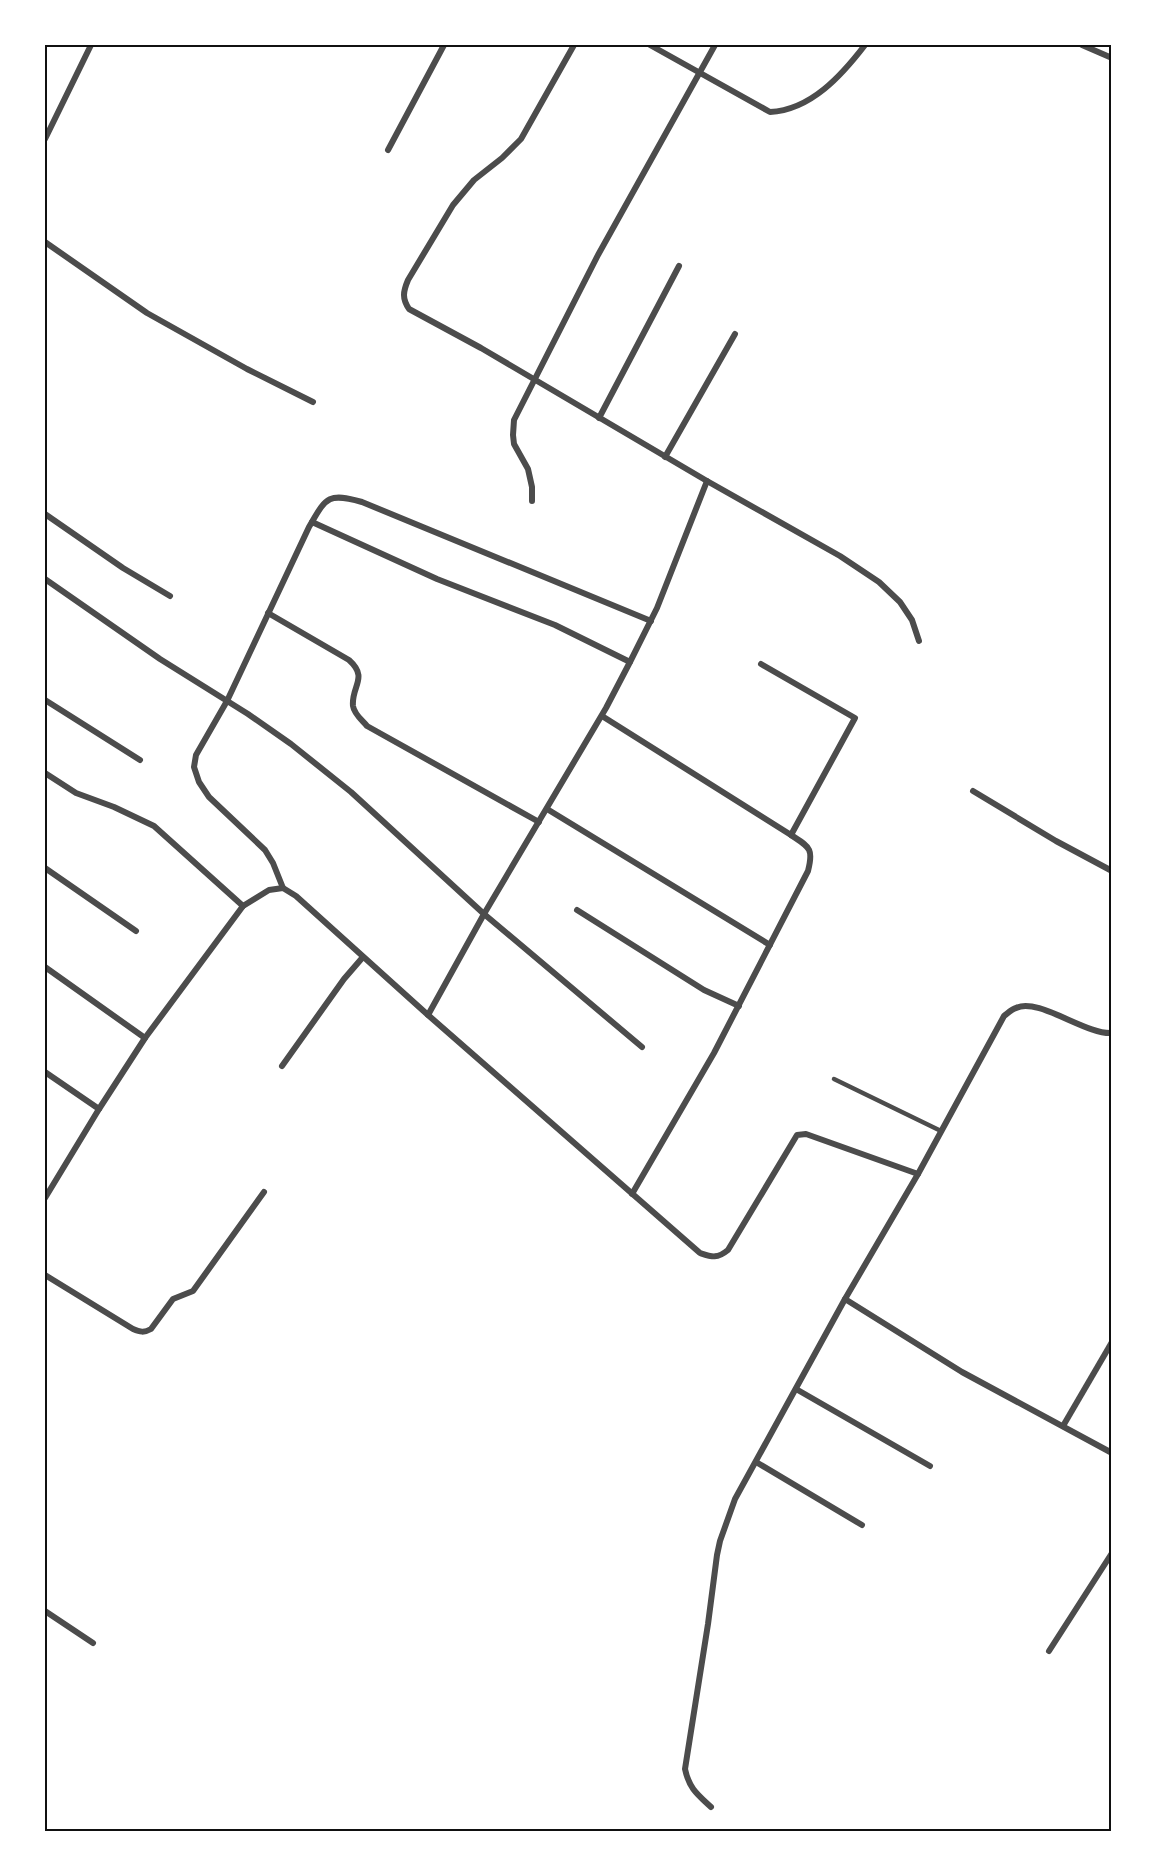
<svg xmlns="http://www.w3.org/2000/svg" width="1157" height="1876" font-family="Overpass,sans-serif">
<rect width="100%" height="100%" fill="#fff"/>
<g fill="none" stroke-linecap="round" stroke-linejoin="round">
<polyline stroke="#4c4c4c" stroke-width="4.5" points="834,1079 941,1131"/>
<g stroke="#4c4c4c" stroke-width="6">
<path d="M574,45l-53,94 -19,19 -28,22 -21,25 -45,75c-5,12 -6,18 1,29l72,39 226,133 133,75 39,26 21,20 12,18 7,21"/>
<path d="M650,45l120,67c41,-2 72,-37 95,-67"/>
<polyline points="1082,45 1112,58"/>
<polyline points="45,139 91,45"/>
<polyline points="388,150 444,45"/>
<polyline points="45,242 147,313 247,369 313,402"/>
<polyline points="599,418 679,266"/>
<polyline points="665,457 735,334"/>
<polyline points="532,501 532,487 528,469 514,444 513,435 514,420 598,255 715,45"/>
<polyline points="45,514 123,568 170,596"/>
<polyline points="312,522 437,579 555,625 630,662"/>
<polyline points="45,579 160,659 248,714 291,744 351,792 484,914 642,1047"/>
<path d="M268,613l81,47c20,18 2,26 4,46 1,8 9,14 14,20l172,96"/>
<polyline points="761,664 855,718 791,835"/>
<polyline points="45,700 140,760"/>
<path d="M602,716l189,119c18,12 23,13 17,36l-94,182 -82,141"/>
<polyline points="45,773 76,793 114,807 154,826 243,906"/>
<polyline points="973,791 1056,841 1112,871"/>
<polyline points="547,809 770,945"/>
<polyline points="45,868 136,931"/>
<path d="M283,888l-10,-25 -8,-13 -56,-53 -10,-15 -5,-15 2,-12 31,-54 82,-174c17,-29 18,-35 53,-25l289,119"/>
<polyline points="577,910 704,990 739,1006"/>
<polyline points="45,967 145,1038"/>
<polyline points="428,1015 484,914 606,708 630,662 657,608 707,481"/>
<polyline points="282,1066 344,979 363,957"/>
<polyline points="45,1072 99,1109"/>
<path d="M45,1198l54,-89 46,-71 98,-132 26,-16 14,-2 13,8 132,119 272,238c12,4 17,6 28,-3l69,-115 9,-1 112,40 86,-158c4,-3 8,-7 12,-8 22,-11 70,27 96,25"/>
<path d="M45,1275l88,54c7,3 11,4 18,0l22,-30 20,-8 71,-99"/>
<polyline points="845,1299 962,1372 1112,1453"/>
<polyline points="796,1389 930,1466"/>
<polyline points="1063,1426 1112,1342"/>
<polyline points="756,1462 862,1525"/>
<polyline points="45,1611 93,1643"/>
<polyline points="1049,1651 1112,1553"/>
<path d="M711,1807c-14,-13 -22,-19 -26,-38l23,-145 9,-69 3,-14 15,-42 110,-200 73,-125"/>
</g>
</g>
<rect width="1157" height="1876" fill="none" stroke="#ffffff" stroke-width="93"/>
<rect x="46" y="46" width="1064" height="1784" fill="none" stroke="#111" stroke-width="2"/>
</svg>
